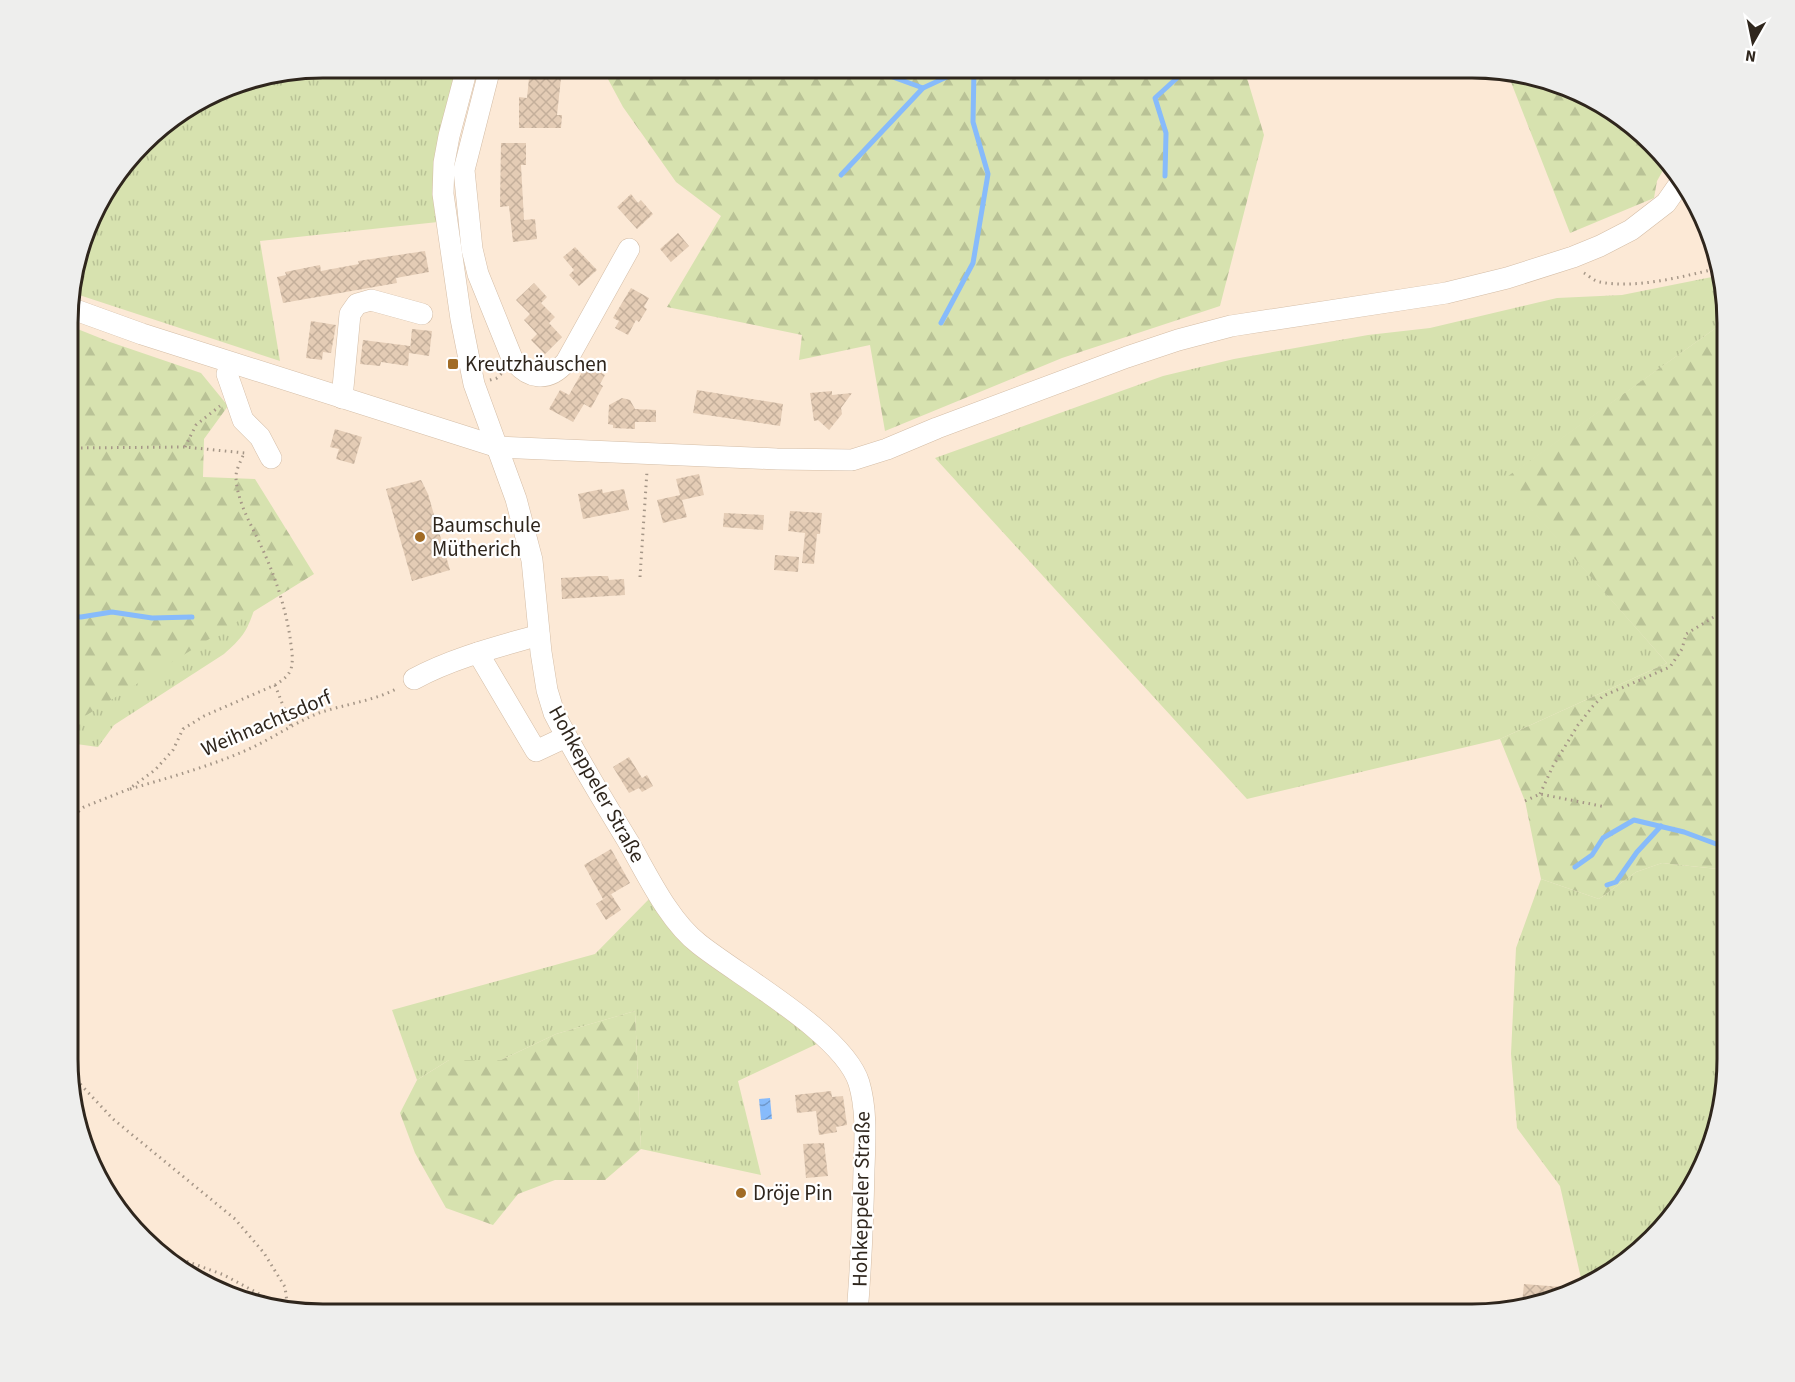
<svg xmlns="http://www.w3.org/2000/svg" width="1795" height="1382" font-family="'Source Sans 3',sans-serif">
<defs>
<pattern id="grass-tufts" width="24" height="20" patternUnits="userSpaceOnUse" patternTransform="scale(1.5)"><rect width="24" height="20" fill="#d7e2af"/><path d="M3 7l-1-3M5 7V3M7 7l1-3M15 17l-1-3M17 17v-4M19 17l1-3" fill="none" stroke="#b9c296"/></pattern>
<pattern id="forest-firs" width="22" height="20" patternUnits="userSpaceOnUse" patternTransform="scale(1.5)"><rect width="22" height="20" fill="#d7e2af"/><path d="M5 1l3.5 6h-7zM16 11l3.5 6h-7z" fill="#b9c296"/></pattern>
<pattern id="water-waves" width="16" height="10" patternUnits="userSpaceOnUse" patternTransform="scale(1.5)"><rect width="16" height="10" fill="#87bbfb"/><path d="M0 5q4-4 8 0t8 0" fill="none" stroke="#6f98cb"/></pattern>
<pattern id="building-cross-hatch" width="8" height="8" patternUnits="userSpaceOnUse" patternTransform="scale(1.5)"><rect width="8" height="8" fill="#e4ccb5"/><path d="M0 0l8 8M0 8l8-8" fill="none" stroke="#c4af9b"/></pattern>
</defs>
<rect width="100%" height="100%" fill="#fce9d6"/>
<g fill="url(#grass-tufts)">
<polygon points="323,68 457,68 438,222 260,241 280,361 70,292 102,196 155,131 241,81"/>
<polygon points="1717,276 1727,320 1505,479 1667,663 1500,739 1247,799 935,458 1163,376 1234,359 1368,335 1430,328 1557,298 1622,295"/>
<path d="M69,598l185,12c-7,22 -13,29 -30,44l-110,71 -16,22 -29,-4z"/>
<polygon points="1662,863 1727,870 1727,1076 1708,1157 1664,1227 1588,1286 1583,1287 1560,1186 1517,1128 1511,1054 1516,948 1541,879 1599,899 1636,872"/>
<polygon points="651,897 770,1003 819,1043 738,1081 761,1175 641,1149 635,1011 556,1034 501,1060 449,1060 417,1080 392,1010 595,954"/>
</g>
<g fill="url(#forest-firs)">
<polygon points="602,68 1244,68 1264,135 1220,306 1062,358 885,431 870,345 799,360 802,335 667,307 721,216 676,182 623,107"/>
<polygon points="1497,70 1569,87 1640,131 1666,165 1657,181 1654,198 1570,233 1509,77"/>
<polygon points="1727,320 1727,870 1662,863 1636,872 1599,899 1541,879 1525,801 1500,739 1667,663 1504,479"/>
<polygon points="70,326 110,342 201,373 228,406 204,439 203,477 255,479 314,574 69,726"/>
<polygon points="635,1011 641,1149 605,1180 555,1180 518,1194 493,1225 446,1208 415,1153 400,1113 417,1080 449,1060 501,1060 556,1034"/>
</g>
<polygon fill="url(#water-waves)" points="770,1098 772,1119 761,1120 759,1099"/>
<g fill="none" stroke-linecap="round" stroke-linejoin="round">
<g stroke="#87bbfb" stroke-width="5">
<polyline points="829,68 836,73 890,76 923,88"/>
<polyline points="841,175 923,88 966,68"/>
<polyline points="1165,176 1166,133 1155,98 1188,68"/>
<polyline points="941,323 973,263 988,174 973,122 974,68"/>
<polyline points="69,616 81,617 112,612 152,618 192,617"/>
<polyline points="1575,867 1592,855 1603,838 1634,820 1684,832 1727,848"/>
<polyline points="1607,885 1616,882 1637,852 1661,826"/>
</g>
</g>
<g fill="url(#building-cross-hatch)">
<polygon points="530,68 550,69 549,77 561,78 557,115 562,115 561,128 519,128 519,97 527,98"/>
<polygon points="501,143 526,143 526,165 521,165 524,220 535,219 537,239 513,242 509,206 500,207"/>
<polygon points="631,194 638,203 641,200 653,214 637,229 617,207"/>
<polygon points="678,233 689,246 671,262 660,249"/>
<polygon points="575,247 597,270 579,286 569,275 574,270 563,257"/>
<polygon points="425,251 429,272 396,278 397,283 283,303 277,277 286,275 285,272 320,265 321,271 359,264 358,261"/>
<polygon points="534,283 547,297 541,303 555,317 549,323 562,337 545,354 531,340 537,334 524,320 530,314 516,300"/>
<polygon points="631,288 649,298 644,307 647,309 639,322 636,320 628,335 615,328 619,321 613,318"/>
<polygon points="311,321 336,325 331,353 323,352 322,360 306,358"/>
<polygon points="412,329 432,331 429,356 409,353 408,366 381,362 380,366 360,364 363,340 410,346 410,350"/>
<polygon points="586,365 605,375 600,384 603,386 591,408 584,404 573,422 549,409 560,390 569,395"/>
<polygon points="697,390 783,404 780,426 693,413"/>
<polygon points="832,391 832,395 852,393 841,408 842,414 829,430 818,420 814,421 810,393"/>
<polygon points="622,398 630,400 635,409 656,410 656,422 635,422 635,429 613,428 613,425 608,424 609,405"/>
<polygon points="335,429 362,437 354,464 336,459 339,449 330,447"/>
<polygon points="699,474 704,495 682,500 687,517 663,523 657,500 680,495 676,479"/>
<polygon points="421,480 428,494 450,570 412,581 386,489"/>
<polygon points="602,489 603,493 624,489 629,510 583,519 578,494"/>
<polygon points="790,511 822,513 820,534 817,534 814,564 802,563 805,533 788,531"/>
<polygon points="724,513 764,515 763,530 723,527"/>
<polygon points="775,555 799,557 798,572 774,570"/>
<polygon points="596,576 608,576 609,580 624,579 625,595 562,599 561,578"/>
<polygon points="629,757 642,778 647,775 653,786 642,792 639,788 629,793 613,767"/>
<polygon points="611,849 630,883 603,899 584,865"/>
<polygon points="611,894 621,910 606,920 596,904"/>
<polygon points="831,1091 832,1097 843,1096 847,1125 836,1127 837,1132 819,1135 816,1111 797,1113 795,1095"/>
<polygon points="824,1143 828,1176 806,1178 803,1144"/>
<polygon points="1524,1284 1574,1288 1574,1291 1522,1303"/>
</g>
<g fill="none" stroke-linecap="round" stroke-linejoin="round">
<defs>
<g id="minor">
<path d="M467,68l-18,68 -5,27 -1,31 18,125 13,65 42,115 16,61 9,92 6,38 7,23c23,45 49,87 75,130 19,33 40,78 70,101 40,32 145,90 160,139 8,27 6,57 5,86 -1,48 -3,97 -7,145"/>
<path d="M490,68l-26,102 8,79 6,25 34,84c15,21 36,25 54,4l63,-113"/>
<polyline points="70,308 142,334 498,447 777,459 852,460 887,449 937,428 1127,357 1178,340 1231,326 1446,293 1507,278 1573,257 1600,246 1631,230 1666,203 1680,183"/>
<polyline points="231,363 227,374 243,420 260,437 271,458"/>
<polyline points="342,398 350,314 357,304 371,300 422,314"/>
<polyline points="478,653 536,751 566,737"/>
<path d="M414,679c39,-21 83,-32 125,-44"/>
</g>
</defs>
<use href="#minor" stroke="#d4bda6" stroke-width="22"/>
<g stroke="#a59687" stroke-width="3" stroke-dasharray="1.5 4.5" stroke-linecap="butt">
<path d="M1584,273c5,3 10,8 16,9 35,7 81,-5 115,-13"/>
<polyline points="490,380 497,378 502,373"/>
<polyline points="185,447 196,425 220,406"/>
<polyline points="69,448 185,447 245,453"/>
<polyline points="640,577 647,471"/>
<polyline points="275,685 291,726"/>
<path d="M130,789c41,-12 81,-23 119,-40 24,-11 45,-26 70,-36 26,-9 55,-12 79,-25"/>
<polyline points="1540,794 1553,766 1578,725 1593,706 1603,696 1670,667 1682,649 1686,634 1727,609"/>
<polyline points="1525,801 1540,794 1606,807"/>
<path d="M69,819l15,-12 45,-18 26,-19 18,-20 10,-21 21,-13 71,-31c6,-4 13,-8 16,-16 3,-11 0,-22 -1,-32 -5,-31 -15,-61 -28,-89 -10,-22 -24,-44 -26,-69 -1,-8 5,-18 8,-26"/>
<polyline points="68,1071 113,1119 235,1219 264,1253 285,1287 288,1310"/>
<polyline points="153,1249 224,1275 287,1309"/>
</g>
<use href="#minor" stroke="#fff" stroke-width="21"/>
</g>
<g fill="#a16b25" stroke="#fff" stroke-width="2">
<rect x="447" y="358" width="12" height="12" rx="3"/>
<circle cx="420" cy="537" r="6"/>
<circle cx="741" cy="1193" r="6"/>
</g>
<g text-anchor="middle" stroke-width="4.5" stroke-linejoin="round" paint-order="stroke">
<g font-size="21" fill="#2f261d" stroke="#fff" text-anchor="start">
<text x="465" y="371">Kreutzhäuschen</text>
<text x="432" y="532">Baumschule<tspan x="432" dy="24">Mütherich</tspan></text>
<text x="753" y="1200">Dröje Pin</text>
</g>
<g font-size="21" fill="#2f261d" stroke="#fff">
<text transform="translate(266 723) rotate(-23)" y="7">Weihnachtsdorf</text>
<text transform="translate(597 784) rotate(61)" y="7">Hohkeppeler Straße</text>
<text transform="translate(861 1199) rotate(-89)" y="7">Hohkeppeler Straße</text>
</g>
</g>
<path d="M0 0H1795V1382H0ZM323 78H1472A245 245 0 0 1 1717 323V1059A245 245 0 0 1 1472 1304H323A245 245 0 0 1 78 1059V323A245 245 0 0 1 323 78Z" fill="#eeeeed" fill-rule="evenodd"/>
<path fill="none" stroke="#2f261d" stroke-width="3" d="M323 78H1472A245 245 0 0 1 1717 323V1059A245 245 0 0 1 1472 1304H323A245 245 0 0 1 78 1059V323A245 245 0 0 1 323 78Z"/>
<g transform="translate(1753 42) rotate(189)" stroke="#ffffff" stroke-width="4.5" paint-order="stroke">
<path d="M0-4.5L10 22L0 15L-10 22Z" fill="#2f261d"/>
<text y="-9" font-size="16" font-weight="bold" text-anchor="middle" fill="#2f261d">N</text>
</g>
</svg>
